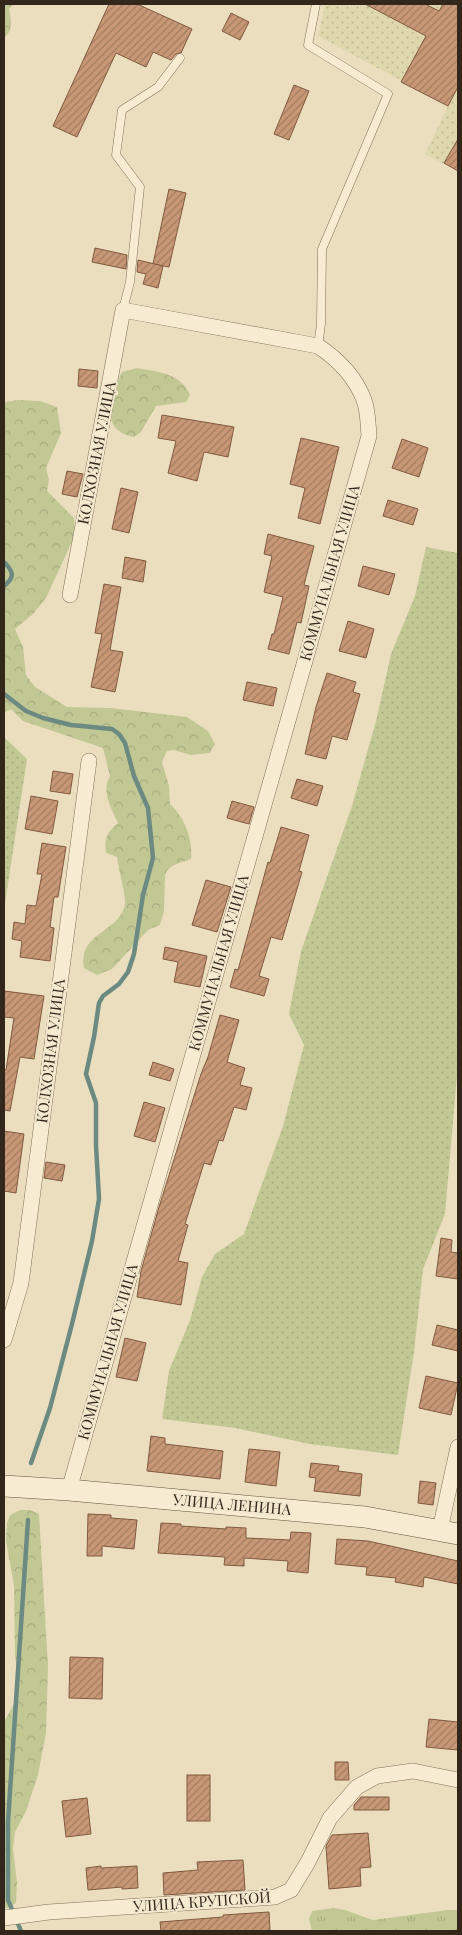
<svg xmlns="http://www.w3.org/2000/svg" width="462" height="1935" font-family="'Playfair Display',serif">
<defs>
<pattern id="farmland-dots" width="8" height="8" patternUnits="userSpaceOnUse" patternTransform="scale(1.25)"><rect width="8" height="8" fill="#e0d8ad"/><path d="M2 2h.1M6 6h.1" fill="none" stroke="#c1b994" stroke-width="1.8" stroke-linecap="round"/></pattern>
<pattern id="grass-tufts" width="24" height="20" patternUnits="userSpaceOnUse" patternTransform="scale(1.25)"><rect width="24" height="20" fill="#c2c894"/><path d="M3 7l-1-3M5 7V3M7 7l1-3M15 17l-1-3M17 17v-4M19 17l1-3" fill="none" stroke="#a7ac7f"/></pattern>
<pattern id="forest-crowns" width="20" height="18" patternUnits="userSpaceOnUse" patternTransform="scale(1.25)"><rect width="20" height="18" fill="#c2c894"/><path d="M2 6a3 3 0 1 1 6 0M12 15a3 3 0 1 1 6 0" fill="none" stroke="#a7ac7f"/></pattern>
<pattern id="park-dots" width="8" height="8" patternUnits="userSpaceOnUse" patternTransform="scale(1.25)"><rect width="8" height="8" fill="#c2c894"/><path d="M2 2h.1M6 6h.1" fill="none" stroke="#a7ac7f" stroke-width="1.8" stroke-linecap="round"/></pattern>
<pattern id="building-hatch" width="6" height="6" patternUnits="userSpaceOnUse" patternTransform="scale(1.25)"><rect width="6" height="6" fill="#c89876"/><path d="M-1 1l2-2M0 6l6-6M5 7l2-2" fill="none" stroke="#a37c60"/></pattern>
</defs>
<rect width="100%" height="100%" fill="#ebdebf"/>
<polygon fill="url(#farmland-dots)" points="325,4 458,4 458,171 425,154 448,106 318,36"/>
<polygon fill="url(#grass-tufts)" points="333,1908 345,1910 373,1920 448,1910 458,1910 458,1931 312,1931 309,1919 312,1911"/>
<g fill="url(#forest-crowns)">
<path d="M4,4h11l-6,4c2,11 5,22 -5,30z"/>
<path d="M137,368c21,4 44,5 53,27l-4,7 -30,4 -15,26 -7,5c-37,-7 -22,-42 -12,-65z"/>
<path d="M18,400l22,1 17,6 4,26 -15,35 3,12 -2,11 27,27 1,17 -29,63 -13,16 -18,15 8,18 3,28 9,12 32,20 44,1 76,9 21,14 7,13 -5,9 -19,2 -17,-5 -7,1 -5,11 7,24 1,18c15,14 23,35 21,55 -11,4 -22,5 -26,16l-1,37 -4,13 -12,5 -36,39 -15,6 -13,-7c-7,-36 38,-36 41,-65 1,-7 -7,-36 -8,-46l-11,-4c-2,-14 1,-21 12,-30 -7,-15 -17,-31 -8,-47l-7,-28 -80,-27 -12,-12 -7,4v-311z"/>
<polygon points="20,1510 30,1510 39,1514 48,1666 46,1733 38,1775 26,1811 15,1832 13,1849 17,1882 16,1903 7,1908 4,1907 4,1722 14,1704 19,1679 15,1656 14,1586 6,1541 7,1523 10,1515"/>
</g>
<g fill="url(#park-dots)">
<polygon points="426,547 458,553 458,1064 445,1214 423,1269 414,1352 398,1455 310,1444 235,1428 162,1419 169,1371 190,1320 202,1277 215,1254 244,1234 283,1126 304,1045 289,1014 301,951 352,806 376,721 391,654 415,596"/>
<polygon points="4,737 27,759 4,910"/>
</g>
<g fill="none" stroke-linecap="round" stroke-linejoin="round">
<g stroke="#6a8a82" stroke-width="4.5">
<path d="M4,562c10,10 11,15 0,24"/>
<polyline points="4,694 26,711 43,718 71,725 112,729 119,734 125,743 134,776 148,808 153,858 143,895 134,954 128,972 119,984 103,996 99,1003 94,1037 86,1074 96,1103 96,1145 99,1199 92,1241 72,1324 50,1408 31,1463"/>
<polyline points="21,1931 8,1900 8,1822 28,1520"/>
</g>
</g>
<g fill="url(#building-hatch)" stroke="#81593f">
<polygon points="109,4 137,4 192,29 181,53 176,54 171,60 153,52 146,67 116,53 77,137 53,126"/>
<polygon points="365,4 425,4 439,11 443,4 458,4 458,87 448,106 401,82 426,36"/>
<polygon points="231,13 249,22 240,40 222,31"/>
<polygon points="294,85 309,91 289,140 274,134"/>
<polygon points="458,139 458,171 444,163"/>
<polygon points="169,189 186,193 169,267 153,264"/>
<polygon points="95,248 127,255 126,269 92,262"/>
<polygon points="138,260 163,266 158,288 143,284 146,274 137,272"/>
<polygon points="79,369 98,371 97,388 78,386"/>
<polygon points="162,415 234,427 228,457 204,452 197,481 168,473 176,441 158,438"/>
<polygon points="301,438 339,447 320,524 298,518 305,488 290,484"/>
<polygon points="402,439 428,448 419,477 392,468"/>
<polygon points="67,471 83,474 77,497 62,494"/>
<polygon points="121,488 138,492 129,533 112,529"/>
<polygon points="388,500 418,509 413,525 383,516"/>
<polygon points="268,534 314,546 304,585 309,586 301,623 297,622 289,654 268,649 272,634 274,634 283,597 264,592 272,556 264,554"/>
<polygon points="125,557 146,561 143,582 122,578"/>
<polygon points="363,566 395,574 389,595 358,586"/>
<polygon points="104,584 121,587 110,650 123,652 115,692 91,687 102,634 95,633"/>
<polygon points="348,621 374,629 366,658 339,651"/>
<polygon points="327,673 356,682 353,692 360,694 347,740 332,736 326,759 305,754 316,707"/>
<polygon points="247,682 277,688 273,706 243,700"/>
<polygon points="53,771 73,774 70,794 50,791"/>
<polygon points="297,779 323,786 317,806 291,798"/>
<polygon points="31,796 58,801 52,834 25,829"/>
<polygon points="232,801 254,807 249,824 227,818"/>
<polygon points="281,827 309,835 299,871 302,872 282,940 271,937 259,976 269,979 264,996 230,987 235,969 238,970 268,862 270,863"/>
<polygon points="42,843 66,847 58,897 54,897 50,927 54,928 50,961 20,957 22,941 12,939 14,922 25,924 27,905 36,906 42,874 37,874"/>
<polygon points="206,880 231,887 217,932 192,925"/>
<polygon points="165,947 207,956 200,987 174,982 178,962 163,959"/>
<polygon points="4,991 44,996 34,1059 20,1057 10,1111 4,1110 4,1070 6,1070 14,1018 4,1017"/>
<polygon points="220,1015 239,1020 227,1062 245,1068 240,1085 252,1088 246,1110 234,1107 223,1141 219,1140 211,1165 204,1163 185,1224 188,1225 178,1261 188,1263 181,1305 137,1297 141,1271 159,1207 201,1074 208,1057"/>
<polygon points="153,1062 174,1069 170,1081 149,1075"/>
<polygon points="144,1102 165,1108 155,1142 134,1136"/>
<polygon points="4,1131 24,1134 16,1193 4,1191"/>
<polygon points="46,1162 65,1165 62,1181 44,1178"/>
<polygon points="441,1238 452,1240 451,1252 458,1253 458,1279 436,1276"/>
<polygon points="437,1325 458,1330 458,1351 432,1345"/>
<polygon points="125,1338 146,1343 137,1381 116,1377"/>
<polygon points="426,1376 458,1383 451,1415 419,1408"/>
<polygon points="151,1436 165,1438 165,1444 223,1451 220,1479 147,1471"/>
<polygon points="249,1449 280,1452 276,1486 245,1482"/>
<polygon points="311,1463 339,1466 338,1471 362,1474 360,1496 314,1491 316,1478 309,1477"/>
<polygon points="420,1481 436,1483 433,1505 418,1503"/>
<polygon points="88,1514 111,1515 111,1518 137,1520 134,1549 102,1546 102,1556 87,1556"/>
<polygon points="161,1523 181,1524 181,1526 226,1529 226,1527 246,1528 246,1538 290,1540 291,1532 311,1533 308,1573 287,1571 288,1561 244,1558 244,1566 224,1565 225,1557 158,1553"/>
<polygon points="337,1539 368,1541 458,1561 458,1584 424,1577 423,1587 395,1582 396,1578 366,1575 367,1567 335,1564"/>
<polygon points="70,1657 103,1658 102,1699 69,1698"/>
<polygon points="429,1719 458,1722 458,1750 426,1747"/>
<polygon points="335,1762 348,1762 349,1780 335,1780"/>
<rect x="187" y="1775" width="23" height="46"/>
<polygon points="361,1797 389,1797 389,1810 354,1810 354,1805"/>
<polygon points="87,1798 91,1834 66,1837 62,1801"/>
<polygon points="368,1833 371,1867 360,1868 361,1886 329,1889 326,1846 332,1835"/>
<polygon points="243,1860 245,1890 164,1895 163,1873 198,1870 197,1862"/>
<polygon points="101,1866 101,1868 137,1866 138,1888 122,1889 122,1887 88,1890 86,1868"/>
<polygon points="269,1912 270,1931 161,1931 160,1922 223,1917 223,1915"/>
</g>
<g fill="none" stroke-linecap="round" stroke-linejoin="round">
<defs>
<g id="lane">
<polyline points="316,4 308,45 388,94 322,249 321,324 318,346"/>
<polyline points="123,310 130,282 140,187 116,155 122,110 158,87 180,58"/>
</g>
<g id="street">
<polyline points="4,1340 21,1283 89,761"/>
<path d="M69,1490l300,-1054c-1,-11 -1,-26 -5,-36 -9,-24 -25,-40 -46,-54l-195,-36 -53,285"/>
<polyline points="440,1530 458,1447"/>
<polyline points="4,1918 49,1912 275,1897 291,1890 308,1862 330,1818 357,1787 377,1776 413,1771 458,1780"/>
</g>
<polyline id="secondary" points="4,1486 69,1490 365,1517 458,1534"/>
</defs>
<use href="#lane" stroke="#836f58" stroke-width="9"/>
<use href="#street" stroke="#836f58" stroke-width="16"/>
<use href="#secondary" stroke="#64503c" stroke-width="22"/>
<use href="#lane" stroke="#f7ecd1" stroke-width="8"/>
<use href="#street" stroke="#f7ecd1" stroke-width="15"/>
<use href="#secondary" stroke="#f7ecd1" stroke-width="21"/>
</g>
<g text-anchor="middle" stroke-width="4" stroke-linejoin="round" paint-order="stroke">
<g font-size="15" fill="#33271c" stroke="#f3e8ce">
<text transform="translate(97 453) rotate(-79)" y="5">КОЛХОЗНАЯ УЛИЦА</text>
<text transform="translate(330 573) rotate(-74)" y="5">КОММУНАЛЬНАЯ УЛИЦА</text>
<text transform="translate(219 963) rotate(-74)" y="5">КОММУНАЛЬНАЯ УЛИЦА</text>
<text transform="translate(51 1051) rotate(-83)" y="5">КОЛХОЗНАЯ УЛИЦА</text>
<text transform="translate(108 1352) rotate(-74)" y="5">КОММУНАЛЬНАЯ УЛИЦА</text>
<text transform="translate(232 1505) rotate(5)" y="5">УЛИЦА ЛЕНИНА</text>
<text transform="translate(202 1902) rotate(-4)" y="5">УЛИЦА КРУПСКОЙ</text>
</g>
</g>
<rect width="462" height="1935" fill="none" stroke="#33271c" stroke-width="10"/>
</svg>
